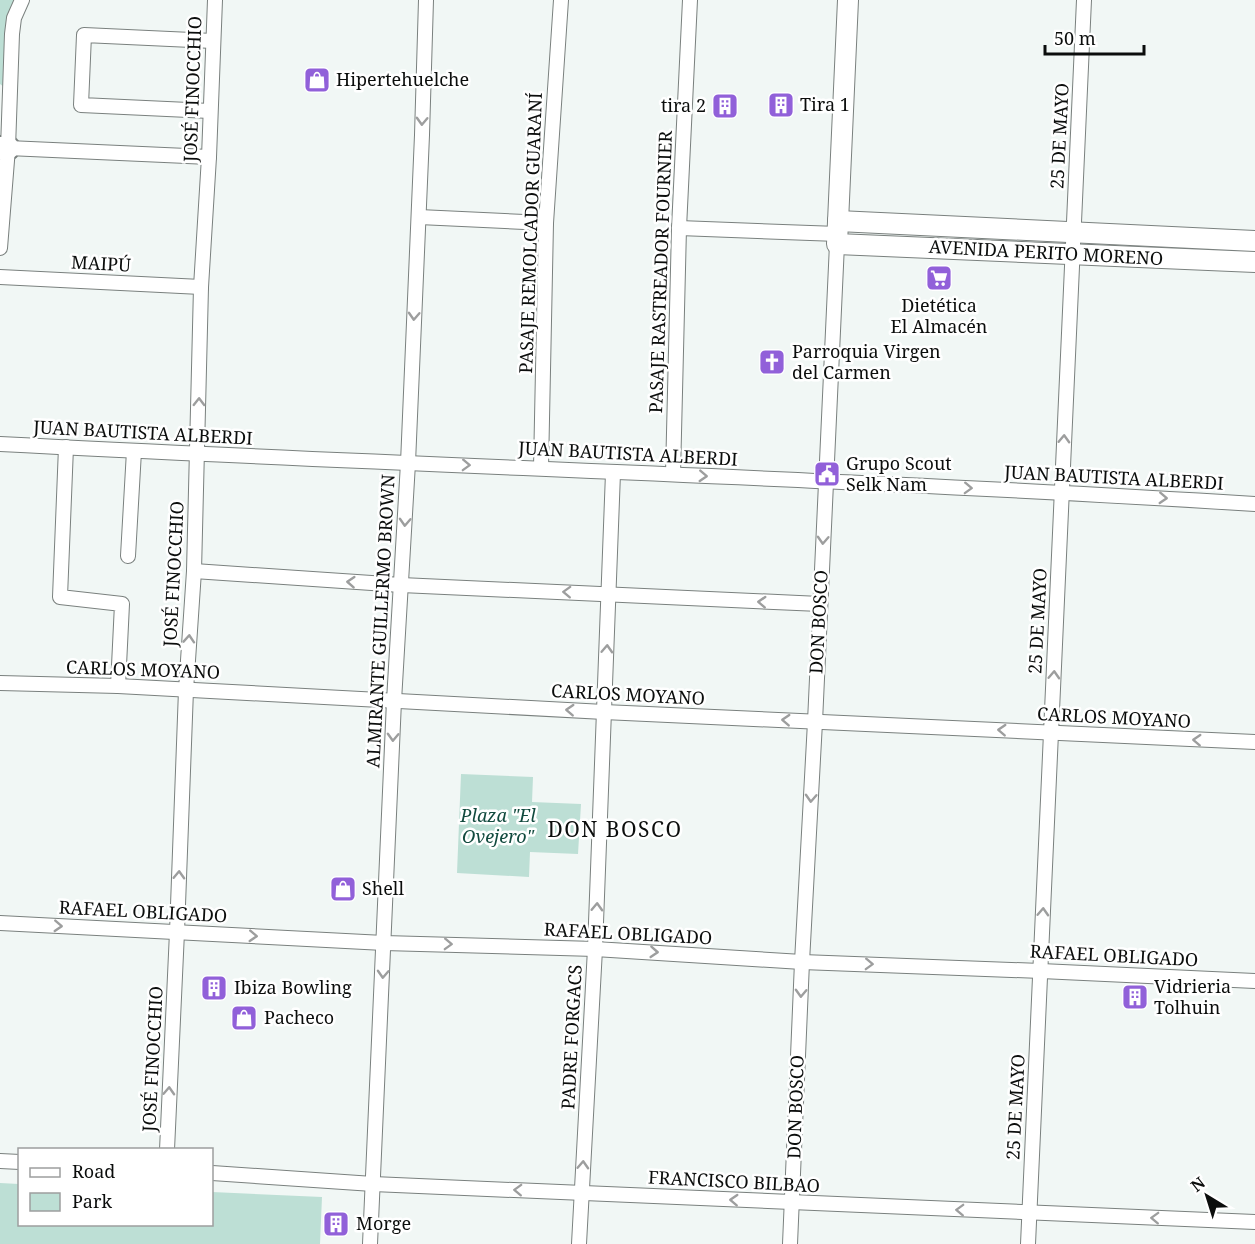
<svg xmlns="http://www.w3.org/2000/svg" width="1255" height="1244" font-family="'Noto Serif',serif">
<rect width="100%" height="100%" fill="#f1f7f5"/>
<g fill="#bddfd5">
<polygon points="0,0 14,0 5,33 4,87 0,84"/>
<polygon points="461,774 533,777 532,802 581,804 578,854 530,852 529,877 457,873"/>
<polygon points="0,1183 19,1184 20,1224 212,1224 212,1192 322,1197 320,1244 0,1244"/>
</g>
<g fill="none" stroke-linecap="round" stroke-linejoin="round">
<defs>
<g id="street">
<polyline points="210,111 81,105 84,35 213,41"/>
<polyline points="8,148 209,157"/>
<polyline points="419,217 546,223"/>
<polyline points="679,228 838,234"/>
<polyline points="0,248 8,148 12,34 14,18 22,0"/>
<polyline points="0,277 201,287"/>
<path d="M0,444c418,22 837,34 1255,60"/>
<polyline points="66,447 60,597 122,604 118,686"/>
<polyline points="541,468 546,223 561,0"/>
<polyline points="673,474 679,228 690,0"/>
<polyline points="128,556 134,451"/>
<polyline points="194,571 401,585 820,604"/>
<polyline points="0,683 118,686 604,712 1255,742"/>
<polyline points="0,923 384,943 595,949 802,962 1041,971 1255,981"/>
<polyline points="167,1150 177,932 186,690 194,571 201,287 209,157 215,0"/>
<polyline points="0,1161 20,1162"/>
<polyline points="212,1173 373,1184 1255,1222"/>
<polyline points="370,1244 394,701 408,463 422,135 426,0"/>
<polyline points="579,1244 595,949 613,473"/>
<polyline points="790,1244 802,962 815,722 837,244"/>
<polyline points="1028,1244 1084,0"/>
</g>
<g id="secondary">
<polyline points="848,0 837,244 1255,262"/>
<polyline points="838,221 1255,241"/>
</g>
<polyline id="primary" points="0,148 8,148"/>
</defs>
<use href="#street" stroke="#7a807e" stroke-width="16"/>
<use href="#secondary" stroke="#7a807e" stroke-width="22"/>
<use href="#primary" stroke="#7a807e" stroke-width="26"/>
<use href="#street" stroke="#fff" stroke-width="14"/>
<use href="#secondary" stroke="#fff" stroke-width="20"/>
<use href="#primary" stroke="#fff" stroke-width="22"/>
</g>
<defs><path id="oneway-chevron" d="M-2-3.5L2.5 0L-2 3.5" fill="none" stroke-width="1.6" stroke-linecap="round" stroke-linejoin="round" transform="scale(1.5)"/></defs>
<g stroke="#9d9e9e">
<use href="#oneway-chevron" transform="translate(422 121) rotate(92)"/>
<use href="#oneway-chevron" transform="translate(414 316) rotate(93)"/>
<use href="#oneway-chevron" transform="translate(199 402) rotate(-89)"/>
<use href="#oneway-chevron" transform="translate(1064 439) rotate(-88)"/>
<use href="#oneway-chevron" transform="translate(466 465) rotate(2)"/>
<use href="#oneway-chevron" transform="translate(703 476) rotate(3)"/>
<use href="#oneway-chevron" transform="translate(968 488) rotate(2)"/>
<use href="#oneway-chevron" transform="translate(1163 498) rotate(3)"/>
<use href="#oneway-chevron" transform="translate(405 522) rotate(93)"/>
<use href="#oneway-chevron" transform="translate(823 540) rotate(93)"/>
<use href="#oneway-chevron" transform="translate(351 582) rotate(-176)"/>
<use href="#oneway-chevron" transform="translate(567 592) rotate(-178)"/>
<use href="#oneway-chevron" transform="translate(762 602) rotate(-177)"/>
<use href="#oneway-chevron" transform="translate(189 639) rotate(-86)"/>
<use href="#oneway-chevron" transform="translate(607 649) rotate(-87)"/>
<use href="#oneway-chevron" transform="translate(1054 675) rotate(-87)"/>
<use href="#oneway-chevron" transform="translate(570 710) rotate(-177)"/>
<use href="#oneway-chevron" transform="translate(786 720) rotate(-177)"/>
<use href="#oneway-chevron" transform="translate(1002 730) rotate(-177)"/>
<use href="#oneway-chevron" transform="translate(393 737) rotate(92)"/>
<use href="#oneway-chevron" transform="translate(1197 740) rotate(-177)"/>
<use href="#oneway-chevron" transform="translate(811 798) rotate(93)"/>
<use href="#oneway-chevron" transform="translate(179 875) rotate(-88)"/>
<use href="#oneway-chevron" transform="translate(597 907) rotate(-88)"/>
<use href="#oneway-chevron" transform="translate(1043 912) rotate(-87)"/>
<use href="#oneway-chevron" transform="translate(58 926) rotate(3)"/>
<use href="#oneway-chevron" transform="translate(253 936) rotate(3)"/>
<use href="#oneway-chevron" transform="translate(448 944) rotate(2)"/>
<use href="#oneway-chevron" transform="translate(654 952) rotate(4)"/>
<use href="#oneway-chevron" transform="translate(869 964) rotate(2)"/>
<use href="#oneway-chevron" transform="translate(383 974) rotate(93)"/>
<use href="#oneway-chevron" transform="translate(801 993) rotate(92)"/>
<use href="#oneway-chevron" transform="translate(169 1091) rotate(-87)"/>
<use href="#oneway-chevron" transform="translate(583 1165) rotate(-87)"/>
<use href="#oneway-chevron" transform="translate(518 1190) rotate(-178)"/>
<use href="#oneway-chevron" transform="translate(734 1200) rotate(-177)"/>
<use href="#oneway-chevron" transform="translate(960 1210) rotate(-178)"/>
<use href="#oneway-chevron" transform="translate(1155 1218) rotate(-178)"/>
</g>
<defs>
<symbol id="shop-square" viewBox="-11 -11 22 22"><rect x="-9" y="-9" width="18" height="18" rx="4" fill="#9160d9" stroke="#fff"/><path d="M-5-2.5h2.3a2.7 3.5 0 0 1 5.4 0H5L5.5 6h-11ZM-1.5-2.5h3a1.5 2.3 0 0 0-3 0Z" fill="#fff"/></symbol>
<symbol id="building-square" viewBox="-11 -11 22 22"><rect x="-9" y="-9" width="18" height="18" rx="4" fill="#9160d9" stroke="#fff"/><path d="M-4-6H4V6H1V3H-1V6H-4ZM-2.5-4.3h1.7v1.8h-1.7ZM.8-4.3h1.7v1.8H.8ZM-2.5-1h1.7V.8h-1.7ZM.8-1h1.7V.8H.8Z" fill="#fff"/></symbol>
<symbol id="supermarket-square" viewBox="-11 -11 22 22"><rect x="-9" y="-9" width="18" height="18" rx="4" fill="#9160d9" stroke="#fff"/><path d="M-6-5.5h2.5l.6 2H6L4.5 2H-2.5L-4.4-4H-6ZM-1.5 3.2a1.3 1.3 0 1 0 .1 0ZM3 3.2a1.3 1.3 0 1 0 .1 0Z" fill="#fff"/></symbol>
<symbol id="church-square" viewBox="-11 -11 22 22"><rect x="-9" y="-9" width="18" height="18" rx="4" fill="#9160d9" stroke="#fff"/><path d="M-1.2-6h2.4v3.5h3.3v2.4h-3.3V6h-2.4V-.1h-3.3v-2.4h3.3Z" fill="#fff"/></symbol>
<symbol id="civic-square" viewBox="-11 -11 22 22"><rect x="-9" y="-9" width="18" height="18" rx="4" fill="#9160d9" stroke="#fff"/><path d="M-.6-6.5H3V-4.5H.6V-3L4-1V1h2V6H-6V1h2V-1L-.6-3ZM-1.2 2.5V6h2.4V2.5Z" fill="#fff"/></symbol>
</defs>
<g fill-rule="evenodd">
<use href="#shop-square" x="302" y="65" width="30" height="30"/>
<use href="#building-square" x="766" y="90" width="30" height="30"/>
<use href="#building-square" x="710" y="91" width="30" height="30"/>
<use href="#supermarket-square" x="924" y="263" width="30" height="30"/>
<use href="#church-square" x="757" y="347" width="30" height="30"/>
<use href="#civic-square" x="812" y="459" width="30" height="30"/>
<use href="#shop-square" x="328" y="874" width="30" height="30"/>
<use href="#building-square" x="199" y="973" width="30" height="30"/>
<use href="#building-square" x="1120" y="982" width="30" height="30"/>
<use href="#shop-square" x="229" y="1003" width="30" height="30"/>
<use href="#building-square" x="321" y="1209" width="30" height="30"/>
</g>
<g text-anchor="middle" stroke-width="5" stroke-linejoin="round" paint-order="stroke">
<g font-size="18" fill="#0b0d0c" stroke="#fff" text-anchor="start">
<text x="336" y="86">Hipertehuelche</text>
<text x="800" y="111">Tira 1</text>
<text x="706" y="112" text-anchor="end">tira 2</text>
<text x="939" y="312" text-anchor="middle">Dietética<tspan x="939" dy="21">El Almacén</tspan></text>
<text x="792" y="358">Parroquia Virgen<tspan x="792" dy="21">del Carmen</tspan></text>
<text x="846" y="470">Grupo Scout<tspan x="846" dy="21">Selk Nam</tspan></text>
<text x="362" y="895">Shell</text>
<text x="1154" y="993">Vidrieria<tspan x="1154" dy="21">Tolhuin</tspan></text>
<text x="234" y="994">Ibiza Bowling</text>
<text x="264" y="1024">Pacheco</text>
<text x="356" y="1230">Morge</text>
</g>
<g font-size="18" fill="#0b0d0c" stroke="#fff">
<text transform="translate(193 89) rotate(-88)" y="6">JOSÉ FINOCCHIO</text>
<text transform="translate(1060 136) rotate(-87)" y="6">25 DE MAYO</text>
<text transform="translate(531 233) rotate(-88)" y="6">PASAJE REMOLCADOR GUARANÍ</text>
<text transform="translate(1046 253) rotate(3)" y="6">AVENIDA PERITO MORENO</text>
<text transform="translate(101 264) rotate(3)" y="6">MAIPÚ</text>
<text transform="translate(661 272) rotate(-88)" y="6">PASAJE RASTREADOR FOURNIER</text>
<text transform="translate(143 433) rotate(3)" y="6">JUAN BAUTISTA ALBERDI</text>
<text transform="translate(628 454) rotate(3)" y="6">JUAN BAUTISTA ALBERDI</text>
<text transform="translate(1114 478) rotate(3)" y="6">JUAN BAUTISTA ALBERDI</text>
<text transform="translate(174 574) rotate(-87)" y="6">JOSÉ FINOCCHIO</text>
<text transform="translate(381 621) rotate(-87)" y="6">ALMIRANTE GUILLERMO BROWN</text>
<text transform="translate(1038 621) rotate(-87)" y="6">25 DE MAYO</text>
<text transform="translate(819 622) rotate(-87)" y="6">DON BOSCO</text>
<text transform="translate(143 670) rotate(2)" y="6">CARLOS MOYANO</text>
<text transform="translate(628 695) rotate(3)" y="6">CARLOS MOYANO</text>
<text transform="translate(1114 718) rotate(3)" y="6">CARLOS MOYANO</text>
<text transform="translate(143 912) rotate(3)" y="6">RAFAEL OBLIGADO</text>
<text transform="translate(628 934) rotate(3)" y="6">RAFAEL OBLIGADO</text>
<text transform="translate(1114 956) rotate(3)" y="6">RAFAEL OBLIGADO</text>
<text transform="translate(572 1037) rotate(-87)" y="6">PADRE FORGACS</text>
<text transform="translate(153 1059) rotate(-87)" y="6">JOSÉ FINOCCHIO</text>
<text transform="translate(796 1107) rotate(-88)" y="6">DON BOSCO</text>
<text transform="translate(1016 1107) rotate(-87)" y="6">25 DE MAYO</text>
<text transform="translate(734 1182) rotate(3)" y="6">FRANCISCO BILBAO</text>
</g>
<g font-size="18" font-style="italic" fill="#114a3e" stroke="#fff">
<text x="498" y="822">Plaza "El<tspan x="498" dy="21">Ovejero"</tspan></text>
</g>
<g font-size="21" letter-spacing="1.5" fill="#0b0d0c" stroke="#fff">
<text x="615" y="837">DON BOSCO</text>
</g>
</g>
<rect x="18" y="1148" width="195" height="78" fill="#ffffff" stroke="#9d9e9e" stroke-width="1.5"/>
<rect x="30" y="1168" width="30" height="9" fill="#ffffff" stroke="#9d9e9e" stroke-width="1.5"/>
<text x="72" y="1178" font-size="18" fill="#0b0d0c">Road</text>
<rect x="30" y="1193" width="30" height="18" fill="#bddfd5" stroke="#9d9e9e" stroke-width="1.5"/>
<text x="72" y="1208" font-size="18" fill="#0b0d0c">Park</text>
<g transform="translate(1207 1196) rotate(322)" stroke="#ffffff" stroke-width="4.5" paint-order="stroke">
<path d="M0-4.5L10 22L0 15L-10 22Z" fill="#0b0d0c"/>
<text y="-9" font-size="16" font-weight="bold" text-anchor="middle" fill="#0b0d0c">N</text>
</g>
<path d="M1045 45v9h99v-9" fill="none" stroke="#0b0d0c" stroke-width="3"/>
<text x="1054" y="45" font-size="18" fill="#0b0d0c" stroke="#ffffff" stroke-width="4.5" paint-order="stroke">50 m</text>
</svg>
